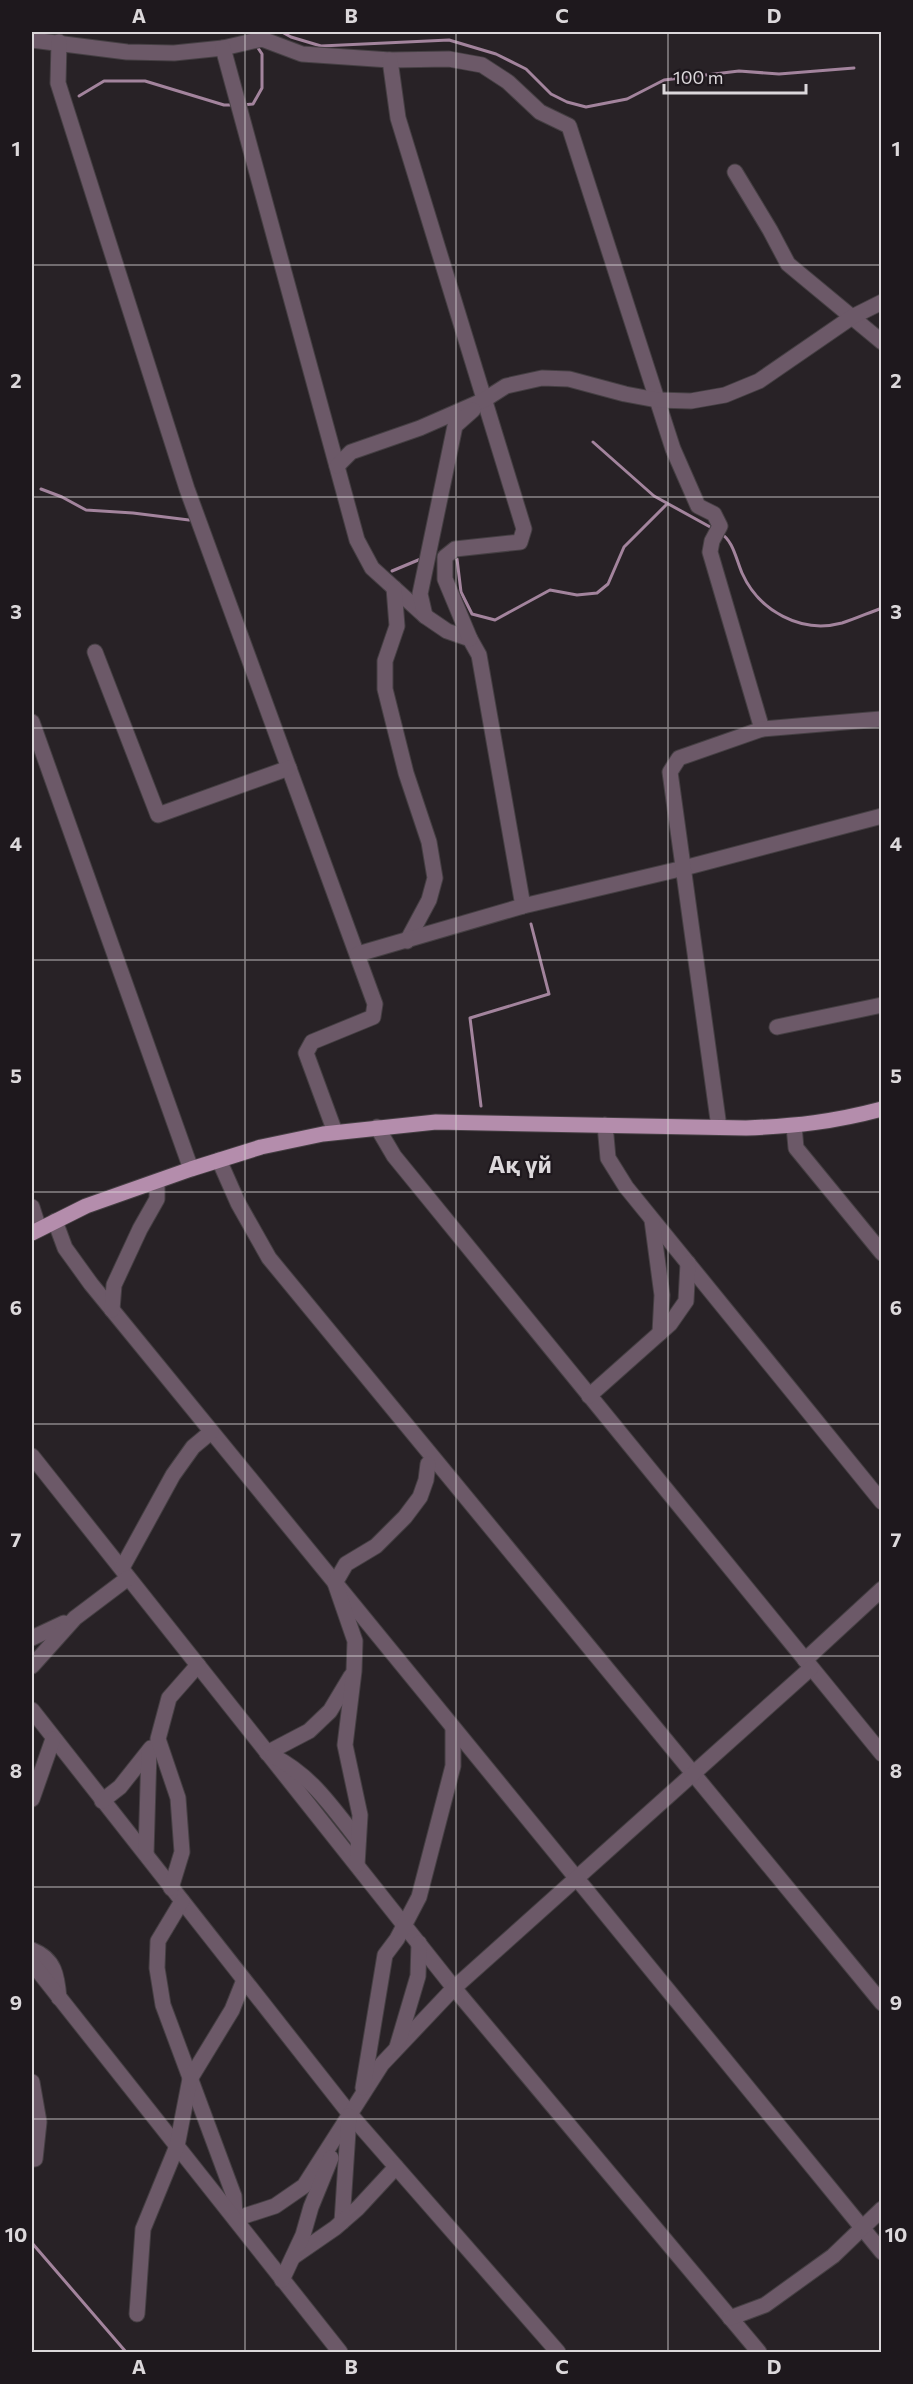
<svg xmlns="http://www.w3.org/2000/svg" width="913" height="2384" font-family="Commissioner,sans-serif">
<rect width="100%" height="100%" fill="#282226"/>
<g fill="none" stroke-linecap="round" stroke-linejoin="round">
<g stroke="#a3849d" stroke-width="3">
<polyline points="282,32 291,37 321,46 449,40 496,54 526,69 551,94 567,102 586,107 627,99 664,80 739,71 779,74 854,68"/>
<polyline points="79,96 104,81 145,81 224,105 233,105"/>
<polyline points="242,105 253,104 262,88 262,54 256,45"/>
<polyline points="593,442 654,496 712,528"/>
<polyline points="41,489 62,497 86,510 133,513 189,520"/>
<path d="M720,533c13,7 16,26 22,40 17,38 59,61 100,50 13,-4 26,-10 40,-15"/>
<polyline points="452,557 457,559 461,592 472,614 495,620 550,590 577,595 597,593 608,584 624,547 667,504"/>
<polyline points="392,571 423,558"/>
<polyline points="481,1106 470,1018 549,994 531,924"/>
<polyline points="32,2243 126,2352"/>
</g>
<defs>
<g id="minor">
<polyline points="32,40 127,52 174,53 223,48 262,39 302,54 390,60 449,59 482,65 508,82 540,112 569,126 673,449 698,506 714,514 720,526 712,541 710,552 762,729"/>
<polyline points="59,42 58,83 187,489 375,1004 373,1017 312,1042 306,1053 335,1132"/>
<polyline points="223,48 357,540 372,568 425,616 447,631 470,639 479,655 523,906"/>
<polyline points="390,60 398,118 524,529 520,542 455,549 445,557 445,579 470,639"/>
<polyline points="735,172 770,230 788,264 882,342"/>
<polyline points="337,466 351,452 420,428 484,400 506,386 542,378 569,379 625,394 657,400 691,401 725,395 759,381 852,317 882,302"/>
<polyline points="394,588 397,626 385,661 385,689 406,773 429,842 435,878 429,900 407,941"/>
<polyline points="425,616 420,594 455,426 473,410"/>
<polyline points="95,652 158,815 289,768"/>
<polyline points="32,722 191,1169"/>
<polyline points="358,954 523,906 684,868 882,816"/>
<polyline points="777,1027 882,1005"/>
<polyline points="605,1125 608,1158 626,1187 882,1502"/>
<polyline points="794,1126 796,1148 882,1253"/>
<polyline points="377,1127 394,1156 882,1754"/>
<polyline points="719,1127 670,772 679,758 762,729 881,719"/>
<polyline points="219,1160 238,1203 269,1258 882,2003"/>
<polyline points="32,1207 39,1229"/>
<polyline points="652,1220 662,1295 660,1333"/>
<polyline points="55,1221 65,1248 91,1284 882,2252"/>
<polyline points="112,1310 114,1285 140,1229 157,1199 157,1182"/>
<polyline points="589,1396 670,1324 686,1301 688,1263"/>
<polyline points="32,1456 454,1988 759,2352"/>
<polyline points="122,1568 173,1475 193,1447 211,1432"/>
<polyline points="32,1638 64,1623"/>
<polyline points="805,1660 882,1589"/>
<polyline points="32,1666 75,1618 128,1578"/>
<polyline points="32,1710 349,2113 558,2352"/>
<polyline points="267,1753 309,1731 330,1711 351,1676"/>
<path d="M273,1756c38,19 59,51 85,84"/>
<polyline points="32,1799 53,1739"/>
<polyline points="102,1801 120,1787 151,1748"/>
<polyline points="146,1854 149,1751"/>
<polyline points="357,1865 360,1815 345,1745 354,1671 355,1641 335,1583 346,1564 376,1546 405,1517 420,1497 426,1480 428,1464"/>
<polyline points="171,1888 182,1852 178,1798 158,1739 169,1698 198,1665"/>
<polyline points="182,1901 158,1941 157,1968 163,2005 234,2196 235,2219 275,2206 304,2186 382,2064 454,1988 811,1668"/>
<path d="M32,1950c23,9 25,26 27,48"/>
<polyline points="32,1963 340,2352"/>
<polyline points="397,2047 418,1976 419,1943"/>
<polyline points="32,2082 39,2122 35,2159"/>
<polyline points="363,2088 385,1955 397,1939 419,1897 453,1766 453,1728"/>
<polyline points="342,2222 349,2116"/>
<polyline points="293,2257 335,2228 358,2208 396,2167"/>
<polyline points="282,2280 303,2235 311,2207 331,2158"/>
<polyline points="137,2314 143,2229 177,2146 190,2079 232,2010 244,1980"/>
<polyline points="730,2318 765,2305 833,2256 882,2209"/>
</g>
<path id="major" d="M32,1233l54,-27 105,-37 70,-22 62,-13 113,-12 310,6c50,-2 87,-6 136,-19"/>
</defs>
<use href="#minor" stroke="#453f43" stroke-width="17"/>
<use href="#major" stroke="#453f43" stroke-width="17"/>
<use href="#minor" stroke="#6c5968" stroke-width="15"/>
<use href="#major" stroke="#b48dac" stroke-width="15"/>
</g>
<path fill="none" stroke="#dcd8db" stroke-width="1.5" stroke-opacity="0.55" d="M245,32v2320M456,32v2320M668,32v2320M32,265h850M32,497h850M32,728h850M32,960h850M32,1192h850M32,1424h850M32,1656h850M32,1887h850M32,2119h850"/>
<g text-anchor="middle" stroke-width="4.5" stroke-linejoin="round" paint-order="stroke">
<g font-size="24" font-weight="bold" fill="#dcd8db" stroke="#1e181d">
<text x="520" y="1173">Ақ үй</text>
</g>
</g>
<rect width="913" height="2384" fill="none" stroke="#1e181d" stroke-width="66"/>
<path d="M664 84v9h142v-9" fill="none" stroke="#dcd8db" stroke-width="3"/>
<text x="673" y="84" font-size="18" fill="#dcd8db" stroke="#1e181d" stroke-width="4.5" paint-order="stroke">100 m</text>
<rect x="33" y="33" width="847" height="2318" fill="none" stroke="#dcd8db" stroke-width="2"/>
<g font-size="20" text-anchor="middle" font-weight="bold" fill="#dcd8db">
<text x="139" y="23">A</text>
<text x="351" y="23">B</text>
<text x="562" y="23">C</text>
<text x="774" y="23">D</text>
<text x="16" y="156">1</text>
<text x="896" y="156">1</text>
<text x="16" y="388">2</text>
<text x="896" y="388">2</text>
<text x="16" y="619">3</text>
<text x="896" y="619">3</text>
<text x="16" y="851">4</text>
<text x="896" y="851">4</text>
<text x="16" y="1083">5</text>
<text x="896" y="1083">5</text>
<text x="16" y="1315">6</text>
<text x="896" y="1315">6</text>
<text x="16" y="1547">7</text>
<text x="896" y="1547">7</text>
<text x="16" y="1778">8</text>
<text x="896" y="1778">8</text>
<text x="16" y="2010">9</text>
<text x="896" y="2010">9</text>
<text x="16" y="2242">10</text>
<text x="896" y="2242">10</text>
<text x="139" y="2374">A</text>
<text x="351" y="2374">B</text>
<text x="562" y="2374">C</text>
<text x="774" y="2374">D</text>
</g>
</svg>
